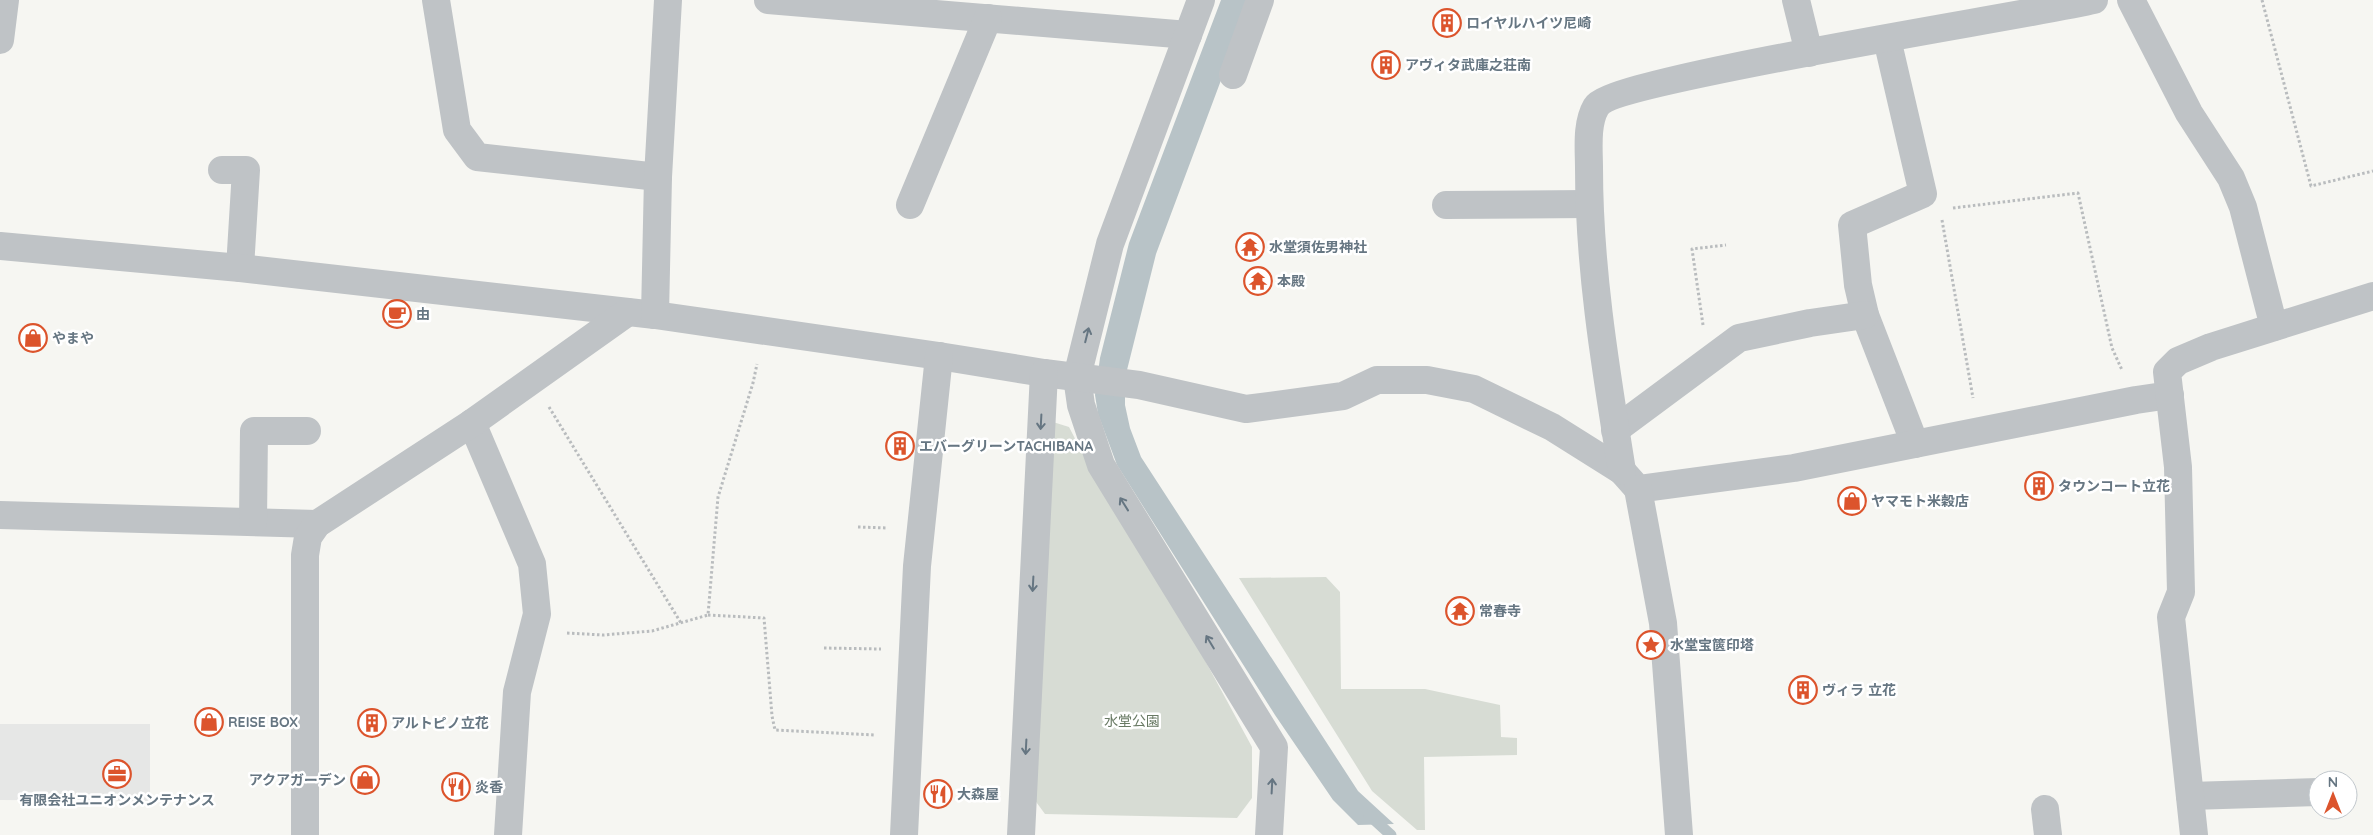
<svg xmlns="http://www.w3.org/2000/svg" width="2373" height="835" font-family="Quicksand,'Noto Sans JP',sans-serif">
<rect width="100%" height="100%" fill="#f6f6f2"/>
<polygon fill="#e6e7e6" points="0,724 150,724 150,801 0,800"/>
<g fill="#d7dcd4">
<polygon points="1053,422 1069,427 1100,487 1195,642 1252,747 1252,798 1237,818 1045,814 1034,799"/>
<polygon points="1326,577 1340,592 1341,689 1425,689 1500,705 1501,737 1517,738 1517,755 1424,757 1425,830 1417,830 1372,791 1239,578"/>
</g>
<polygon fill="#b8c3c7" points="1221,0 1251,0 1156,254 1125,378 1125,405 1130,428 1141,457 1358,791 1394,824 1358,825 1333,800 1275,715 1117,465 1098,414 1095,395 1100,358 1129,243"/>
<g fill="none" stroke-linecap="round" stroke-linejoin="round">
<polyline stroke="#b8c3c7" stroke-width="11" points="1369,815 1391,835"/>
<g stroke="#b9bcbe" stroke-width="3" stroke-dasharray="2.5 2.5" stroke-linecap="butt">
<polyline points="2262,0 2311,186 2373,171"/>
<polyline points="1953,208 2078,193 2112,348 2122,370"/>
<polyline points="1942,220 1973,398"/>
<polyline points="1703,325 1692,249 1726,245"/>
<polyline points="549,407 681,623"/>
<polyline points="858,527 888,528"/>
<polyline points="708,615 764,618 772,716 775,730 876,735"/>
<polyline points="567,633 603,635 652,631 708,615 718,497 753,383 757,364"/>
<polyline points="824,648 881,649"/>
</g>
<g stroke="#bfc3c6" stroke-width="28">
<polyline points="436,0 457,130 477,157 658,177"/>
<polyline points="768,0 1188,35"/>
<polyline points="1201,0 1110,244 1077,377 1081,405 1101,465 1274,747 1269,835"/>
<polyline points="1796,0 1809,53"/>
<polyline points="2131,0 2189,113 2231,178 2243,207 2274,327"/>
<polyline points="1887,39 1923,194 1852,225 1858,285 1865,315 1915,444"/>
<polyline points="0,40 5,0"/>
<polyline points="1233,75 1260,0"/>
<polyline points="222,170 246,170 240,268"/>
<polyline points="910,205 988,18"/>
<polyline points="1446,205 1589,204"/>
<polyline points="0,246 240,268 655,315 939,356 1044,373 1139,385 1246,409 1343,396 1377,380 1427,380 1474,389 1552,427 1622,471 1638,489 1794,468 2136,400 2170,395"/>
<polyline points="655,315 658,177 668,0"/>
<polyline points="472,423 532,564 537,614 517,692 508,835"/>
<polyline points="1615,430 1739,338 1810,323 1865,315"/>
<path d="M1622,471c-16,-100 -33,-201 -33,-303 0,-18 -3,-44 7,-61 16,-28 436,-92 498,-107"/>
<polyline points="1638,489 1663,623 1679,835"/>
<polyline points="0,515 317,524"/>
<polyline points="253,522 254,431 307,431"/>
<polyline points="2190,796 2318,792"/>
<polyline points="2045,809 2048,835"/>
<polyline points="305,835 305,555 308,537 317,524 472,423 628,312"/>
<polyline points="904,835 917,566 939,356"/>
<polyline points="1021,835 1044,373"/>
<polyline points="2194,835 2171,617 2181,592 2178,467 2167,372 2178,361 2211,347 2373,296"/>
</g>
</g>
<defs><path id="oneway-shaft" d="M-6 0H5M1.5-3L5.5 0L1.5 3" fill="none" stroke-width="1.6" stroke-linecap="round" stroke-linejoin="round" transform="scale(1.25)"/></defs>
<g stroke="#667682">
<use href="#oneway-shaft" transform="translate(1087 335) rotate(-76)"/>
<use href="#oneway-shaft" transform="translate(1041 422) rotate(93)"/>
<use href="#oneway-shaft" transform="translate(1124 504) rotate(-122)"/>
<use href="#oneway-shaft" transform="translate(1033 584) rotate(93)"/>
<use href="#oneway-shaft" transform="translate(1210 642) rotate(-121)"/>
<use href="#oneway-shaft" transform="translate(1026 747) rotate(93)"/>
<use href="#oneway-shaft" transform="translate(1272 786) rotate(-87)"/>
</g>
<defs>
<symbol id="building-ring" viewBox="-11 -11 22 22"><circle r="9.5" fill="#fff" stroke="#dc542c" stroke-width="1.5"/><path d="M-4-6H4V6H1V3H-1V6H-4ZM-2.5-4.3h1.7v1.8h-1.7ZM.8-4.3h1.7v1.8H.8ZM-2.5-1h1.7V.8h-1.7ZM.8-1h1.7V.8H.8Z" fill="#dc542c"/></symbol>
<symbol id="temple-ring" viewBox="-11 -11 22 22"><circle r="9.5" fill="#fff" stroke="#dc542c" stroke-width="1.5"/><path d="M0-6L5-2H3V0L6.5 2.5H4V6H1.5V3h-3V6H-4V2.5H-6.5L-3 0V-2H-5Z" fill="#dc542c"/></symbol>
<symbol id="cafe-ring" viewBox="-11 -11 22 22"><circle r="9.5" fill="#fff" stroke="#dc542c" stroke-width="1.5"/><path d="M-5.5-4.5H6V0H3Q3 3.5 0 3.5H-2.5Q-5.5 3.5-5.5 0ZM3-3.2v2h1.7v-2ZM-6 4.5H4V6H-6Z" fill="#dc542c"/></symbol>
<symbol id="shop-ring" viewBox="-11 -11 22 22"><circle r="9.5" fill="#fff" stroke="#dc542c" stroke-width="1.5"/><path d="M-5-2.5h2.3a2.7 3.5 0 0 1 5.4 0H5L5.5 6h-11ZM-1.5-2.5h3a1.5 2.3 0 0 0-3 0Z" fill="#dc542c"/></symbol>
<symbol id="sight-ring" viewBox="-11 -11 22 22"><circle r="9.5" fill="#fff" stroke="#dc542c" stroke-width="1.5"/><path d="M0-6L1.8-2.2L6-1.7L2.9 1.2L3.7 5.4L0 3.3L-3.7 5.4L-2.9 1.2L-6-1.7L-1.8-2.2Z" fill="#dc542c"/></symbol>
<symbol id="office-ring" viewBox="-11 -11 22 22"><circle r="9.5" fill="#fff" stroke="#dc542c" stroke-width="1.5"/><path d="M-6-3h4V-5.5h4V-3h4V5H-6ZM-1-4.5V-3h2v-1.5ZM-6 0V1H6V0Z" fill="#dc542c"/></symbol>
<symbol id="restaurant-ring" viewBox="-11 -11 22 22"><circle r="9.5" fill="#fff" stroke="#dc542c" stroke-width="1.5"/><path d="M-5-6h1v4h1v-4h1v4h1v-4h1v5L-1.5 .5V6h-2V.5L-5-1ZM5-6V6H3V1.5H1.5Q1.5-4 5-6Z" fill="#dc542c"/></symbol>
</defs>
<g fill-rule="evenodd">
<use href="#building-ring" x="1431" y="7" width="32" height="32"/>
<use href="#building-ring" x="1370" y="49" width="32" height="32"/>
<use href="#temple-ring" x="1234" y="231" width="32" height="32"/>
<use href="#temple-ring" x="1242" y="265" width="32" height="32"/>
<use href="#cafe-ring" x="381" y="298" width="32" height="32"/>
<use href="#shop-ring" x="17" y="322" width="32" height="32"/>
<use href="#building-ring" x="884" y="430" width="32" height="32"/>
<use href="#building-ring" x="2023" y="470" width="32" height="32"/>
<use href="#shop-ring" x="1836" y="485" width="32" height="32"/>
<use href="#temple-ring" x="1444" y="595" width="32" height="32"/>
<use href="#sight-ring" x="1635" y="629" width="32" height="32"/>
<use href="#building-ring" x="1787" y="674" width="32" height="32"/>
<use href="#shop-ring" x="193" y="706" width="32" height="32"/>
<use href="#building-ring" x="356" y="707" width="32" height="32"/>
<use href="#office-ring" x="101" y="758" width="32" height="32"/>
<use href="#shop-ring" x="349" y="764" width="32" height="32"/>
<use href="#restaurant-ring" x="440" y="771" width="32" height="32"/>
<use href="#restaurant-ring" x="922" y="778" width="32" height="32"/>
</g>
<g text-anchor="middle" stroke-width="5" stroke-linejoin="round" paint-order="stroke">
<g font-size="14" font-weight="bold" fill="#667682" stroke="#fff" text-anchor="start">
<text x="1466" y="28">ロイヤルハイツ尼崎</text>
<text x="1405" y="70">アヴィタ武庫之荘南</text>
<text x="1269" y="252">水堂須佐男神社</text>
<text x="1277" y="286">本殿</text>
<text x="416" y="319">由</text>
<text x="52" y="343">やまや</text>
<text x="919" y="451">エバーグリーンTACHIBANA</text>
<text x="2058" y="491">タウンコート立花</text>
<text x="1871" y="506">ヤマモト米穀店</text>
<text x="1479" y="616">常春寺</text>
<text x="1670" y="650">水堂宝篋印塔</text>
<text x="1822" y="695">ヴィラ 立花</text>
<text x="228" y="727">REISE BOX</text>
<text x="391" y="728">アルトピノ立花</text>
<text x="346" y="785" text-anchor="end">アクアガーデン</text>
<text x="475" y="792">炎香</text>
<text x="957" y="799">大森屋</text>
<text x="117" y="805" text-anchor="middle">有限会社ユニオンメンテナンス</text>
</g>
<g font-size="14" fill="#697a64" stroke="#fff">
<text x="1132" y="726">水堂公園</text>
</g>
</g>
<g transform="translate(2333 795)"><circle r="24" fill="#ffffff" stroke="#c2c8cd"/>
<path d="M0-4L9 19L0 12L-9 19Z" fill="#dc542c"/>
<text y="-8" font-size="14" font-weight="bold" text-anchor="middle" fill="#667682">N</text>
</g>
</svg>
